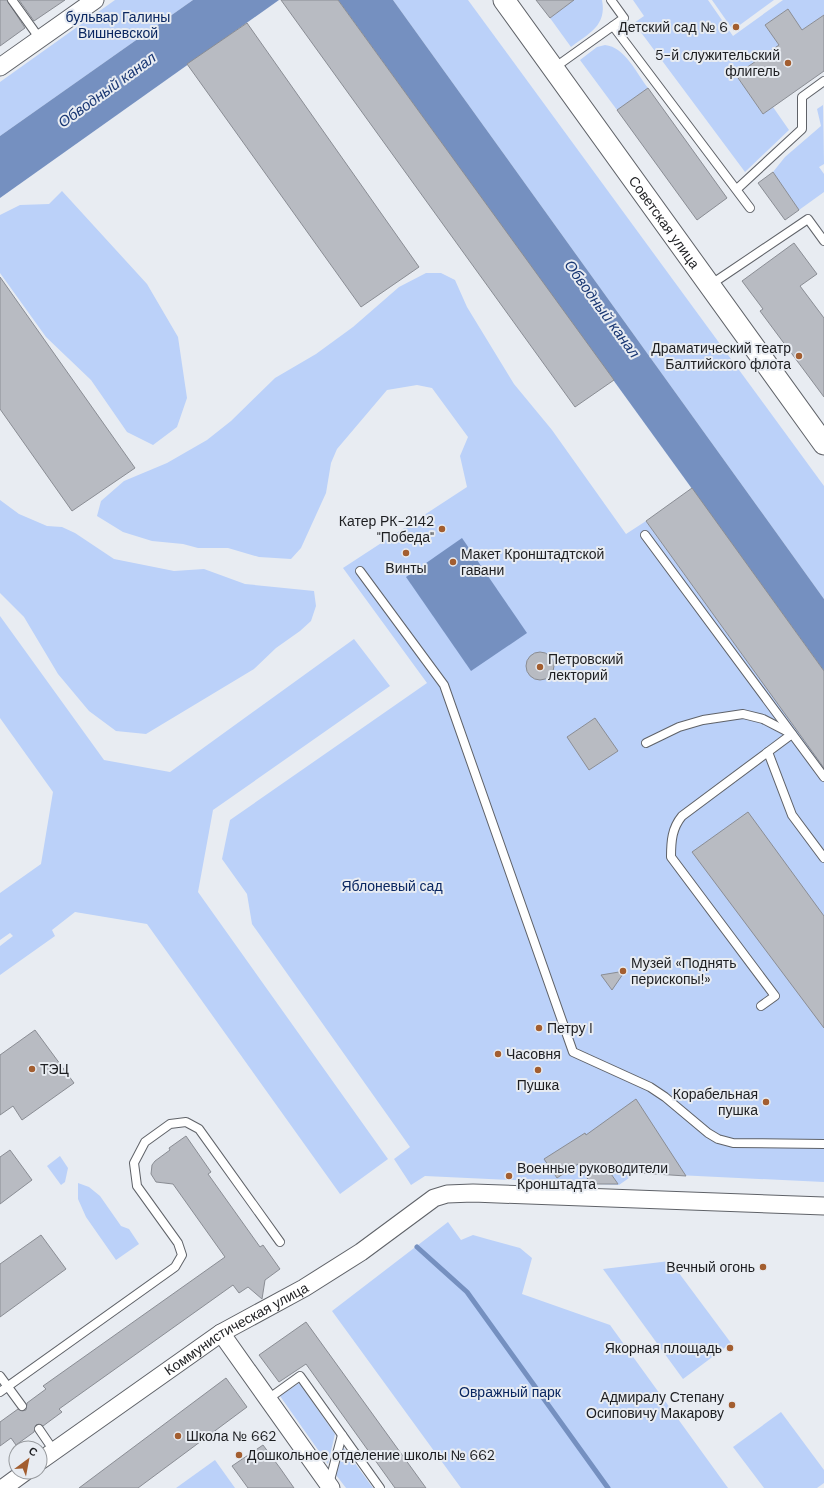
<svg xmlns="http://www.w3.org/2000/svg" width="824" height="1488" font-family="'DM Sans',sans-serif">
<rect width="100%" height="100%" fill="#e8ecf2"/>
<g fill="#bbd1f9">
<polygon points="115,0 193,0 0,136 0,82"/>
<polygon points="393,0 468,0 824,486 824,599"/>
<path d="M574,0h28c5,26 -13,33 -31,47l-21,-29z"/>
<polygon points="633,0 708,0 733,36 783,0 824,0 824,15 802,30 788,9 765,25 779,45 736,75 763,114 773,107 789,130 745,172 634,23 644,16"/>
<polygon points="712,0 774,0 733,30"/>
<path d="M605,45c20,2 32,29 43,43l-31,22 -37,-50 17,-13z"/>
<polygon points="823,105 824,164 819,167 824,174 824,192 799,210 773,172 785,157 821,126 817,109"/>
<polygon points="62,191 147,284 178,337 187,398 177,427 153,445 127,432 91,380 46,337 0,273 0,215 20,205 49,204"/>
<polygon points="426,273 441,273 455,280 467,307 514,384 552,430 626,534 646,521 824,768 824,1182 636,1173 619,1185 425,1176 411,1185 394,1159 410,1147 252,924 247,894 222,859 230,820 427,683 343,568 467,487 460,456 468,437 432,388 417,385 387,390 337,449 331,463 326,493 301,548 291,559 259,557 228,548 198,548 183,544 152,541 123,532 97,516 101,501 124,481 167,463 207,440 231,421 275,378 316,354 353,327 399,287"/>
<polygon points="0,500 19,514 47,526 62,527 75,533 114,559 174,571 204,569 245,584 314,591 316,606 311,621 300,631 276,648 254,669 146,734 116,731 89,711 58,674 24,617 0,593"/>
<polygon points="0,616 104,760 170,772 354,639 390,686 213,810 198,892 388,1159 340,1194 147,924 75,912 52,930 55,936 0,975 0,946 13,936 10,933 0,940 0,893 41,864 53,792 0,718"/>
<polygon points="60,1156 68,1168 65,1182 61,1185 47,1166"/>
<polygon points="78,1183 89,1187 100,1196 121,1226 129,1229 139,1244 116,1260 86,1217 78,1199"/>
<polygon points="448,1222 461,1240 473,1235 487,1239 520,1248 532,1258 522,1294 610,1325 728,1488 461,1488 332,1311"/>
<polygon points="670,1261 731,1343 683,1379 603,1269"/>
<polygon points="299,1383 335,1434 328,1464 280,1396"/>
<polygon points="781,1412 824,1470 824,1483 817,1488 764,1488 733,1447"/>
<polygon points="343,1447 373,1488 346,1488 336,1475"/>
<polygon points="215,1460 235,1488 176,1488"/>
</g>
<g fill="#7590c0">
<polygon points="193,0 279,0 0,198 0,136"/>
<polygon points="338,0 393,0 824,599 824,671"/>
<polygon points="462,538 527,633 471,671 406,577"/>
</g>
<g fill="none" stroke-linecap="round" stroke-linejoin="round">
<polyline stroke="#7590c0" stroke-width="5" points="417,1247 467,1292 608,1488"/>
</g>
<g fill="#b8bbc2" stroke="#8a8d94">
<polygon points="0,0 7,0 25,28 0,46"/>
<polygon points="19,0 65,0 34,21"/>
<polygon points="281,0 338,0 614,380 575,407"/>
<polygon points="536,0 574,0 550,18"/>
<polygon points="788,9 802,30 824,15 824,71 763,114 736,75 779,45 765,25"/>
<polygon points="247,23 419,267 361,307 187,64"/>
<polygon points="648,88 727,198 697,220 617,110"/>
<polygon points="773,172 799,210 785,220 758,183"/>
<polygon points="794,243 817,274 800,286 824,318 824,397 760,311 763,309 742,281"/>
<polygon points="0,277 135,468 72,511 0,409"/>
<polygon points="692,488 824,671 824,768 646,521"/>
<circle cx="540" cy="666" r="14"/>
<polygon points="595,718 618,751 589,770 567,737"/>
<polygon points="748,812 824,916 824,1028 692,852"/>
<polygon points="625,971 612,990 601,975"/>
<polygon points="35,1030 74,1083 22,1120 13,1106 0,1115 0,1055"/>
<polygon points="636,1099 686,1176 609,1171 618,1184 591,1184 578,1164 557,1178 544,1159 585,1133 586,1135"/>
<polygon points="186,1136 211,1172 208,1174 260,1247 263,1245 280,1269 265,1280 262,1299 248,1287 239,1293 233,1285 59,1409 62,1412 43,1426 39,1424 36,1425 34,1432 16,1445 11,1438 0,1446 0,1422 18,1409 22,1411 26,1410 27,1403 46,1389 43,1386 225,1257 173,1184 156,1182 151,1174 152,1165 155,1161 170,1150 169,1148"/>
<polygon points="10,1150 32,1180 0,1204 0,1157"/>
<polygon points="41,1235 66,1269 0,1317 0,1264"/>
<polygon points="306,1322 426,1488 395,1488 306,1364 279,1382 259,1355"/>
<polygon points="226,1378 247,1407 138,1488 79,1488"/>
<polygon points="263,1445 280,1468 294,1488 248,1488 232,1466"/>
</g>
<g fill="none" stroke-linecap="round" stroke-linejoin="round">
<defs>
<g id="service">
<polyline points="12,0 40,39"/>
<polyline points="613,26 750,208"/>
<polyline points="554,68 624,18 611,0"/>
<polyline points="737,189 802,129 802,97 824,81"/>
<polyline points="710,285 808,219 824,241"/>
<polyline points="645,535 824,777"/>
<polyline points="360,571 444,685 573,1052 650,1087 665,1097 708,1133 718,1139 733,1143 824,1144"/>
<path d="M646,743l33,-16 24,-7 40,-6 20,5 29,15 -110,82c-10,12 -11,25 -11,41l104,139 -14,10"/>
<polyline points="768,752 792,815 824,858"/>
<polyline points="0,1376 22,1406"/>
<polyline points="0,1392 175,1267 182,1255 178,1243 137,1186 134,1163 145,1142 170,1124 186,1122 199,1129 280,1242"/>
<polyline points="268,1399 300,1376 380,1488"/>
<polyline points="39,1429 54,1451"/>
<polyline points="329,1484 342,1435"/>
</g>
<g id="minor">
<polyline points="0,67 95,0"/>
<polyline points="221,1333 331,1488"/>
<path id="s1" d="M40,1461l181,-128 83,-45 57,-36 73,-54 13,-4 26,-1 351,13"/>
<polyline points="3,1488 25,1472"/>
</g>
<g id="tertiary">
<path id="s2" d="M504,0l320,444"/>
</g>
</defs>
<use href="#service" stroke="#5f6268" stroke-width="10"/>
<use href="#minor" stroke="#5f6268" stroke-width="19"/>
<use href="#tertiary" stroke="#5f6268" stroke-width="23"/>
<use href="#service" stroke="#fff" stroke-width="8"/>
<use href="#minor" stroke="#fff" stroke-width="17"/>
<use href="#tertiary" stroke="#fff" stroke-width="21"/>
</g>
<g fill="#a35e30" stroke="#e8ecf2" stroke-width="1.5">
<circle cx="736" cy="27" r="4"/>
<circle cx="788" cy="63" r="4"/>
<circle cx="799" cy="356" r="4"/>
<circle cx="442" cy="529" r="4"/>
<circle cx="406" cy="553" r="4"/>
<circle cx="453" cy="562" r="4"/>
<circle cx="540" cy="667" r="4"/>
<circle cx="623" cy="971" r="4"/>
<circle cx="539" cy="1028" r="4"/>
<circle cx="498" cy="1054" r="4"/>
<circle cx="32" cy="1069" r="4"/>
<circle cx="538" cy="1070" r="4"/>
<circle cx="766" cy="1102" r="4"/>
<circle cx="509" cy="1176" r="4"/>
<circle cx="763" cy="1267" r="4"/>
<circle cx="730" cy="1348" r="4"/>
<circle cx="732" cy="1405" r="4"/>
<circle cx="178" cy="1436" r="4"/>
<circle cx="239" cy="1455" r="4"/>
</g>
<g text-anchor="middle" stroke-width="4" stroke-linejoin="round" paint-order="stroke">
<g font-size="14" fill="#0a2761" stroke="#e8ecf2">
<text x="118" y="22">бульвар Галины<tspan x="118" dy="16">Вишневской</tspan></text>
<text x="392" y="891">Яблоневый сад</text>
<text x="510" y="1397">Овражный парк</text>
</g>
<g font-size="14" fill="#1d1e21" stroke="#e8ecf2" text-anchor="start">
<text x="728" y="32" text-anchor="end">Детский сад № 6</text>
<text x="780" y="60" text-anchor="end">5-й служительский<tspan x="780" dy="16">флигель</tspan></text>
<text x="791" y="353" text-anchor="end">Драматический театр<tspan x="791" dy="16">Балтийского флота</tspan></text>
<text x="434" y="526" text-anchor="end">Катер РК-2142<tspan x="434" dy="16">"Победа"</tspan></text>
<text x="461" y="559">Макет Кронштадтской<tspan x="461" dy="16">гавани</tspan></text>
<text x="406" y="573" text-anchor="middle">Винты</text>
<text x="548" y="664">Петровский<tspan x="548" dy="16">лекторий</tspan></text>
<text x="631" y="968">Музей «Поднять<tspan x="631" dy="16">перископы!»</tspan></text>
<text x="547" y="1033">Петру I</text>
<text x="506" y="1059">Часовня</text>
<text x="40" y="1074">ТЭЦ</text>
<text x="538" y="1090" text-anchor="middle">Пушка</text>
<text x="758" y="1099" text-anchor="end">Корабельная<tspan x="758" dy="16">пушка</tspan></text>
<text x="517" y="1173">Военные руководители<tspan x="517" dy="16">Кронштадта</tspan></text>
<text x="755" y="1272" text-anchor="end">Вечный огонь</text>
<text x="722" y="1353" text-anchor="end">Якорная площадь</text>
<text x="724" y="1402" text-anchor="end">Адмиралу Степану<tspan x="724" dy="16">Осиповичу Макарову</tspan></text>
<text x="186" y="1441">Школа № 662</text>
<text x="247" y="1460">Дошкольное отделение школы № 662</text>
</g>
<g font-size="14" fill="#1d1e21" stroke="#e8ecf2">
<text dy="5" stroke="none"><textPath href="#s2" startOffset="274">Советская улица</textPath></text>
<text dy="5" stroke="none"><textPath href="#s1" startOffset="237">Коммунистическая улица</textPath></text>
</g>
<g font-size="15" font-style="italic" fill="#193773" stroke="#e8ecf2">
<text transform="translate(107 90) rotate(-36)" y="5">Обводный канал</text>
<text transform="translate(602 309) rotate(54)" y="5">Обводный канал</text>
</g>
</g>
<g transform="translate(28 1460) rotate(32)"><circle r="19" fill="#e8ecf2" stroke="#979a9e"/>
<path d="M0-3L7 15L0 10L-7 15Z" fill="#a35e30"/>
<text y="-6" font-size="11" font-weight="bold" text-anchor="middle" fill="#1d1e21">С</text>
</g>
</svg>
